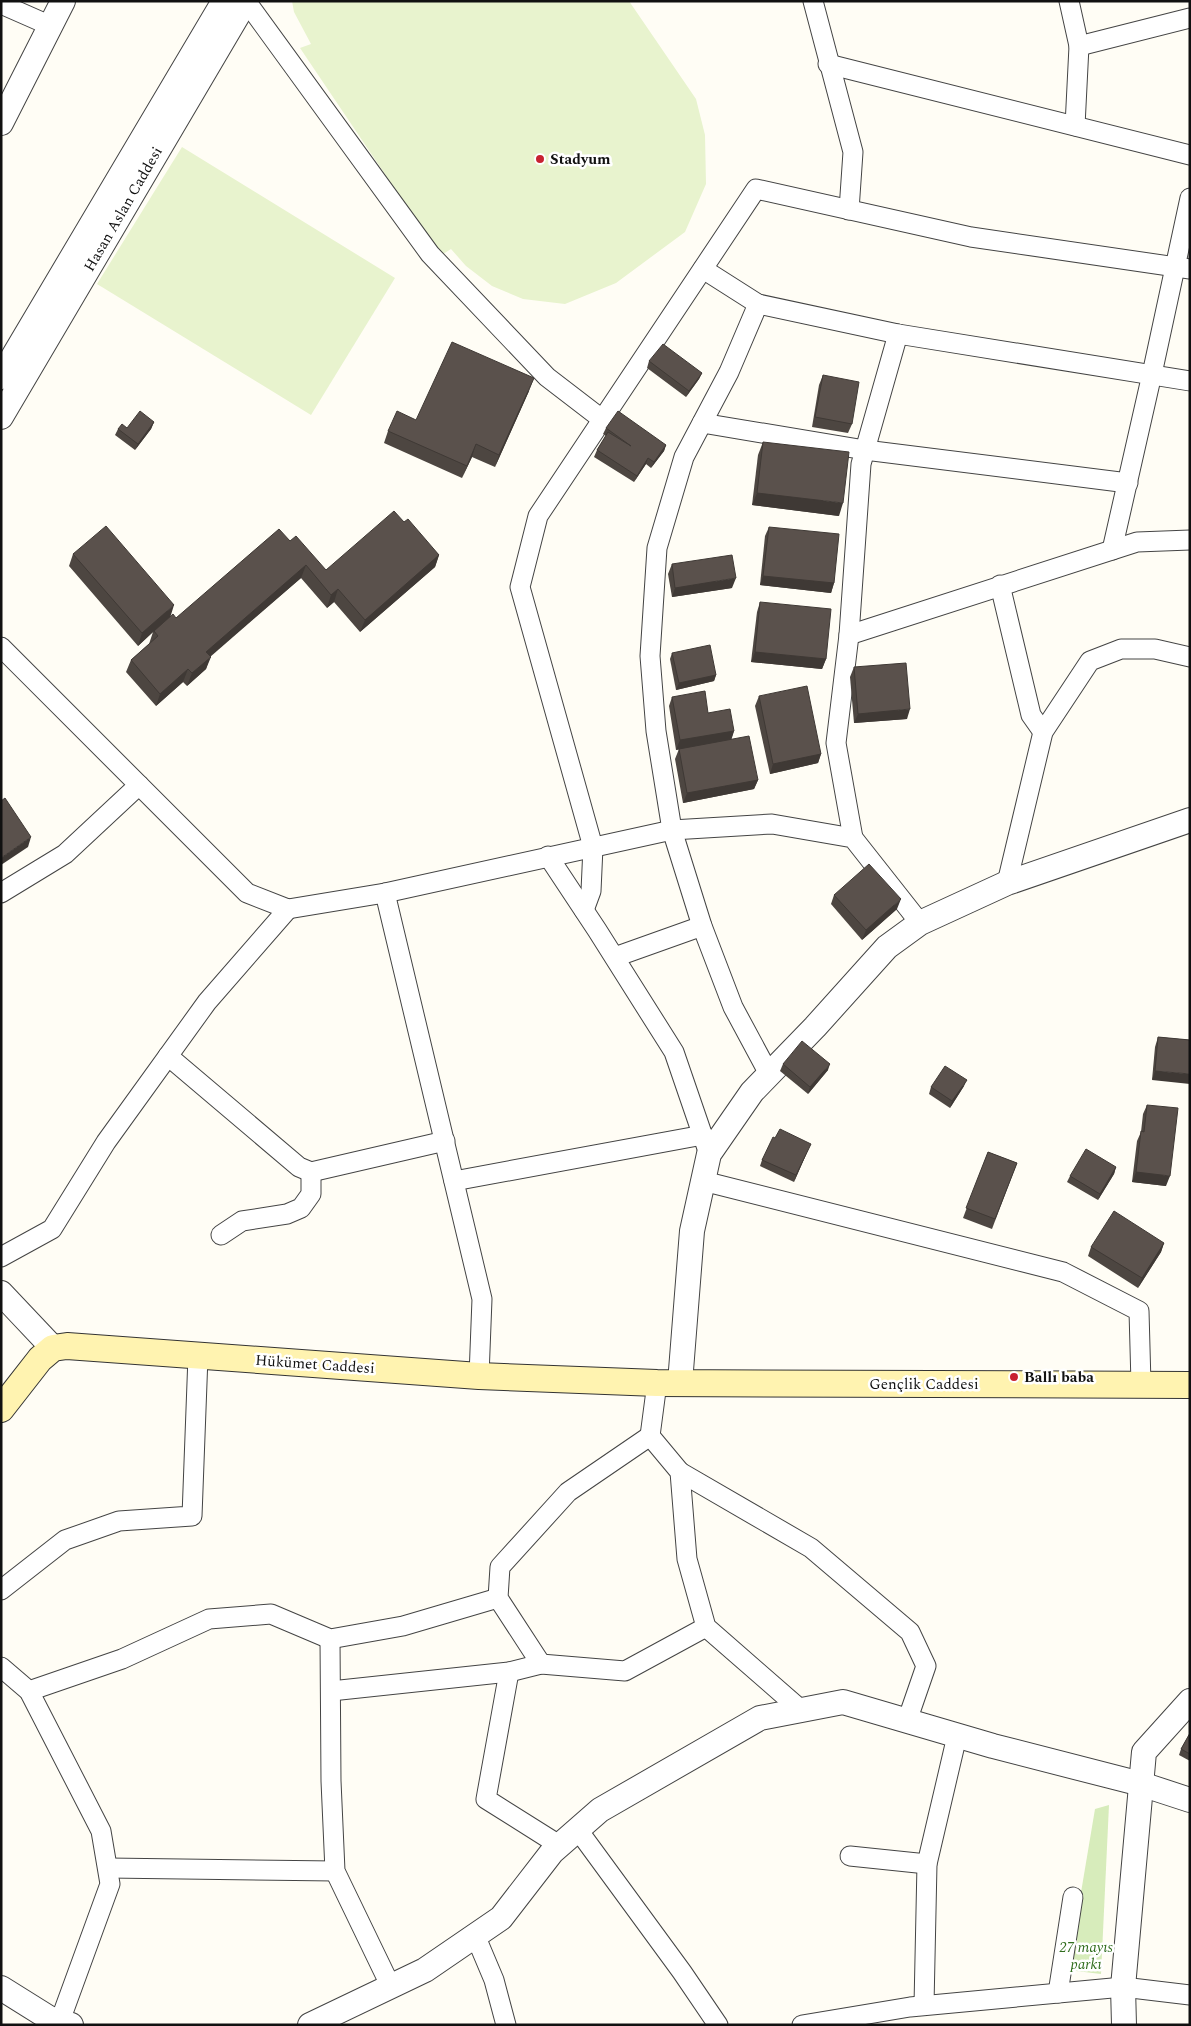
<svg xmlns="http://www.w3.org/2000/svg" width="1191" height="2026" font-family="Spectral,serif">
<rect width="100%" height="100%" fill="#fffdf5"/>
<polygon fill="#d7ecbb" points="1109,1805 1101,1974 1068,1970 1095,1809"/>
<g fill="#e8f3ce">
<polygon points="292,1 629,1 696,99 705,135 706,184 685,232 616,283 565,304 523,299 492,286 466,266 451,249 440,256 300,48 311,44 294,12"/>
<polygon points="182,147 395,278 311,415 97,284"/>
</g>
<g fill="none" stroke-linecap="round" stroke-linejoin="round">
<defs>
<g id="minor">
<polyline points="246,1 430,254 547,377 603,420"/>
<polyline points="813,1 853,152 849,210"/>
<polyline points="1069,1 1079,46 1075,126"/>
<polyline points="1,4 51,26"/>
<polyline points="1079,46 1190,18"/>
<polyline points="828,64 1190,155"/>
<polyline points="703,269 758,304 729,372 684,457 657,548 650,656 656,731 672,830 702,926 733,1007 769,1074"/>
<polyline points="758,304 898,334 1190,381"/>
<polyline points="702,423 865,450 1128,483"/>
<polyline points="1112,550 1152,374 1190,198"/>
<polyline points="1000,585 1031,715 1043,732"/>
<polyline points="849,635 1137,542 1190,540"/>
<polyline points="1,647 247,893 288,909 385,893 672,830 772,824 853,838 920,923"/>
<polyline points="853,838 836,743 849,635 861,464 898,334"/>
<polyline points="548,856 597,930 674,1052 709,1154"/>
<polyline points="1007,883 1043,732 1090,661 1121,649 1155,649 1190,657"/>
<polyline points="1,893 65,854 139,785"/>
<polyline points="385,893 482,1299 479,1376"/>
<polyline points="584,910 591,891 593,847 520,587 538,516 756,189 971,237 1190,269"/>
<polyline points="615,957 702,926"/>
<polyline points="168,1056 299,1167 311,1172 445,1141"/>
<polyline points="454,1181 703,1135"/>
<polyline points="703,1181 1063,1272 1139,1311 1141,1384"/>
<polyline points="221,1235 242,1221 287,1214 301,1208 311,1194 311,1172"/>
<polyline points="1,1257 52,1229 106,1142 207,1002 288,909"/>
<polyline points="657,1383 650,1436 680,1472 687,1559 706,1627 801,1710"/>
<polyline points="680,1472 811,1548 910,1632 926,1666 907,1721"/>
<polyline points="1,1590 65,1540 119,1521 192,1516 198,1356"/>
<polyline points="330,1639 331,1781 335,1871 391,1987"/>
<polyline points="541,1664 498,1598 500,1567 568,1492 650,1436"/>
<polyline points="1,1667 29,1691 101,1831 110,1884 60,2021"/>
<polyline points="509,1672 486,1799 559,1845"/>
<polyline points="29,1691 122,1659 209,1619 271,1614 330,1639 403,1626 498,1598"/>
<polyline points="331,1691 509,1672 541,1664 625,1671 706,1627"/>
<polyline points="578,1830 682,1972 718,2025"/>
<polyline points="850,1856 927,1864"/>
<polyline points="108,1868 335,1871"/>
<polyline points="475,1935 494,1980 506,2025"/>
<polyline points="1058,1993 1073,1897"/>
<polyline points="924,2005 927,1864 957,1736"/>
<polyline points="802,2025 910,2007 1123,1987 1190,1995"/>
</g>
<g id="tertiary">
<polyline points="1,123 63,1"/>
<polyline points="1,377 224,1"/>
<polyline points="1,417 246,1"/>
<polyline points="1,1293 53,1348"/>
<polyline points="680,1383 692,1231 709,1154 752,1092 815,1027 887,947 920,923 1007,883 1190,820"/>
<polyline points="1,1988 49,2018 71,2025"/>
<polyline points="310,2025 425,1970 501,1918 552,1852 600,1810 760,1718 843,1702 993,1746 1141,1784 1190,1800"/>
<polyline points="1124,2025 1123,1987 1144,1752 1190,1701"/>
</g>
<polyline id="secondary" points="1,1409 40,1359 53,1348 67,1346 479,1376 657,1383 1190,1385"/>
</defs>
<use href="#minor" stroke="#444" stroke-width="21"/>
<use href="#tertiary" stroke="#444" stroke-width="26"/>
<use href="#secondary" stroke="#333" stroke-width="28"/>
<use href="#minor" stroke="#fff" stroke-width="19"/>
<use href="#tertiary" stroke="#fff" stroke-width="24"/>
<use href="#secondary" stroke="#fff3b0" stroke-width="26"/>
</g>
<g fill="#4d4641">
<polygon points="649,361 702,373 699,379 686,397 647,368"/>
<polygon points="823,375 852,424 848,433 812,427 819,385"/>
<polygon points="529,391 495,467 472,457 462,478 384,443 388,431"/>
<polygon points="154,422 151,429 135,450 115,435 118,429 127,428"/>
<polygon points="606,428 666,445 664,451 651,468 646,464 634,482 594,457 597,450 606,436 603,434"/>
<polygon points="763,442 839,516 752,505 758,455"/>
<polygon points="404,522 439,555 435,567 360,632 334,602 327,608 301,578 210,656 206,669 187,686 183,682 156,706 126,672 131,660 149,644 153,632 138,646 69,566 73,554 170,616 176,618 290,541 326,570"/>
<polygon points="769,527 834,583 831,593 760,585 765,536"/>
<polygon points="672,564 732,588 672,597 668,574"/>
<polygon points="760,602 826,659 822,669 751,662 757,612"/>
<polygon points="672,653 716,675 714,681 676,690 670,659"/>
<polygon points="854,667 907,719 854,723 850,677"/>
<polygon points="759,696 821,754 818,763 770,774 755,706"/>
<polygon points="672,697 708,713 734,731 731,739 758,780 754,789 683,803 675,759 679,749 676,750 669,706"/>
<polygon points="834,895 897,909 862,940 831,904"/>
<polygon points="1158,1037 1190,1040 1152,1080 1155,1047"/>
<polygon points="783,1064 828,1070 808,1094 780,1071"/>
<polygon points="964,1086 950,1108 929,1094 931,1087"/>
<polygon points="1147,1105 1166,1186 1132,1182 1137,1141 1141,1132 1143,1114"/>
<polygon points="775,1138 808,1150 794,1182 760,1166 762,1160"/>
<polygon points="988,1152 1017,1163 992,1229 963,1218"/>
<polygon points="1116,1167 1114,1174 1098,1200 1067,1182 1070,1176"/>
<polygon points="1164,1243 1161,1252 1138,1288 1088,1256 1091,1247"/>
<polygon points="1190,1733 1190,1761 1179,1755 1181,1749"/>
</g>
<g fill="#3f3935">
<polygon points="702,373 699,379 686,397 689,391"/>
<polygon points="534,378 529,391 495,467 499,455"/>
<polygon points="154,422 151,429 135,450 138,444"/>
<polygon points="476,444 472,457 462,478 467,466"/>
<polygon points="666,445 664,451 651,468 654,462"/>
<polygon points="648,458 646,464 634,482 637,476"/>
<polygon points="757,493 843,503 839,516 752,505"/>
<polygon points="439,555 435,567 360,632 365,620"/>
<polygon points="306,565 301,578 202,664 206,652"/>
<polygon points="763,576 834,583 831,593 760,585"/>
<polygon points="736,578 732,588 672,597 675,588"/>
<polygon points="338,589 334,602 327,608 331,595"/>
<polygon points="174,605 170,618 154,631 153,632 138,646 142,633"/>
<polygon points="755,652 826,659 822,669 751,662"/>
<polygon points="211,657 206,669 187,686 192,673"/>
<polygon points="188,669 183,682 156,706 160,694"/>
<polygon points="716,675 714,681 676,690 679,683"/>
<polygon points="910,709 907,719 854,723 858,714"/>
<polygon points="734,731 731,741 676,750 680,740"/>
<polygon points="821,754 818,763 770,774 773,764"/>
<polygon points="758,780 754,789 683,803 687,793"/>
<polygon points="31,837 28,847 1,865 1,858"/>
<polygon points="901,899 897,909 862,940 866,930"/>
<polygon points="830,1064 828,1070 808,1094 810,1087"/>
<polygon points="1155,1071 1190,1074 1190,1084 1152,1080"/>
<polygon points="967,1080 964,1086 950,1108 952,1101"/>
<polygon points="811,1144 808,1150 794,1182 796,1175"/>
<polygon points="1116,1167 1114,1174 1098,1200 1100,1194"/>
<polygon points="1136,1172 1170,1176 1166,1186 1132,1182"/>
<polygon points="1164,1243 1161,1252 1138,1288 1142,1278"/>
</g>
<g fill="#5a514c" stroke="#3f3935">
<polygon points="452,342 534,378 499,455 476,444 467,466 388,431 397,411 416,420"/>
<polygon points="663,344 702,373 689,391 649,361"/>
<polygon points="823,375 859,382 852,424 815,417"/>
<polygon points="140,411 154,422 138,444 118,429 122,424 127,428"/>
<polygon points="618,411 666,445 654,462 648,458 637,476 597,450 608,432 631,446 606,428"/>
<polygon points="763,442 849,452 843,503 757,493"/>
<polygon points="394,511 404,522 408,519 439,555 365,620 338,589 331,595 306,565 206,652 211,657 192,673 188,669 160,694 131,660 158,636 154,631 173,614 176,618 279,529 290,541 296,536 326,570"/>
<polygon points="106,526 174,605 142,633 73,554"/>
<polygon points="769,527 839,534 834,583 763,576"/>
<polygon points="732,555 736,578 675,588 672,564"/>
<polygon points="760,602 831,609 826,659 755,652"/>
<polygon points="710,645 716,675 679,683 672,653"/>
<polygon points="906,663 910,709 858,714 854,667"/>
<polygon points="807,686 821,754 773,764 759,696"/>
<polygon points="705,691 708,713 730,709 734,731 680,740 672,697"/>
<polygon points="749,736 758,780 687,793 679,749"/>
<polygon points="5,798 31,837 1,858 1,801"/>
<polygon points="869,864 901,899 866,930 834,895"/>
<polygon points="1158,1037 1190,1040 1190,1074 1155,1071"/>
<polygon points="802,1041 830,1064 810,1087 783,1064"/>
<polygon points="945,1066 967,1080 952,1101 931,1087"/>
<polygon points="1147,1105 1178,1108 1170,1176 1136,1172 1141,1131 1144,1132"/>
<polygon points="780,1129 811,1144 796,1175 762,1160 773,1137 775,1138"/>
<polygon points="1086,1149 1116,1167 1100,1194 1070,1176"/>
<polygon points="988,1152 1017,1163 995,1219 966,1208"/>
<polygon points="1114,1211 1164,1243 1142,1278 1091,1247"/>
<polygon points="1190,1733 1190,1754 1181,1749"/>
</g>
<g fill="#c82130" stroke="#fff" stroke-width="2">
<circle cx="540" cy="159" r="5"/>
<circle cx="1014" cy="1377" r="5"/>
</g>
<g text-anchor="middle" stroke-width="5" stroke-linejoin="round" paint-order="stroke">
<g font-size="15" font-weight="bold" fill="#111" stroke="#fff" text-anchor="start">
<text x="550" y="164">Stadyum</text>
<text x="1024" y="1382">Ballı baba</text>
</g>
<g font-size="15" fill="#111" stroke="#fff">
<text transform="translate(123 209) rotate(-60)" y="5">Hasan Aslan Caddesi</text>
<text transform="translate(315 1364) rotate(4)" y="5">Hükümet Caddesi</text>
<text x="924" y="1389">Gençlik Caddesi</text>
</g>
<g font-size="15" font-style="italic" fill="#306d1d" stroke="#fff">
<text x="1086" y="1952">27 mayıs<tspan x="1086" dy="17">parkı</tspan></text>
</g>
</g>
<rect width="1191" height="2026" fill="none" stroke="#111111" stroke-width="5"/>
</svg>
